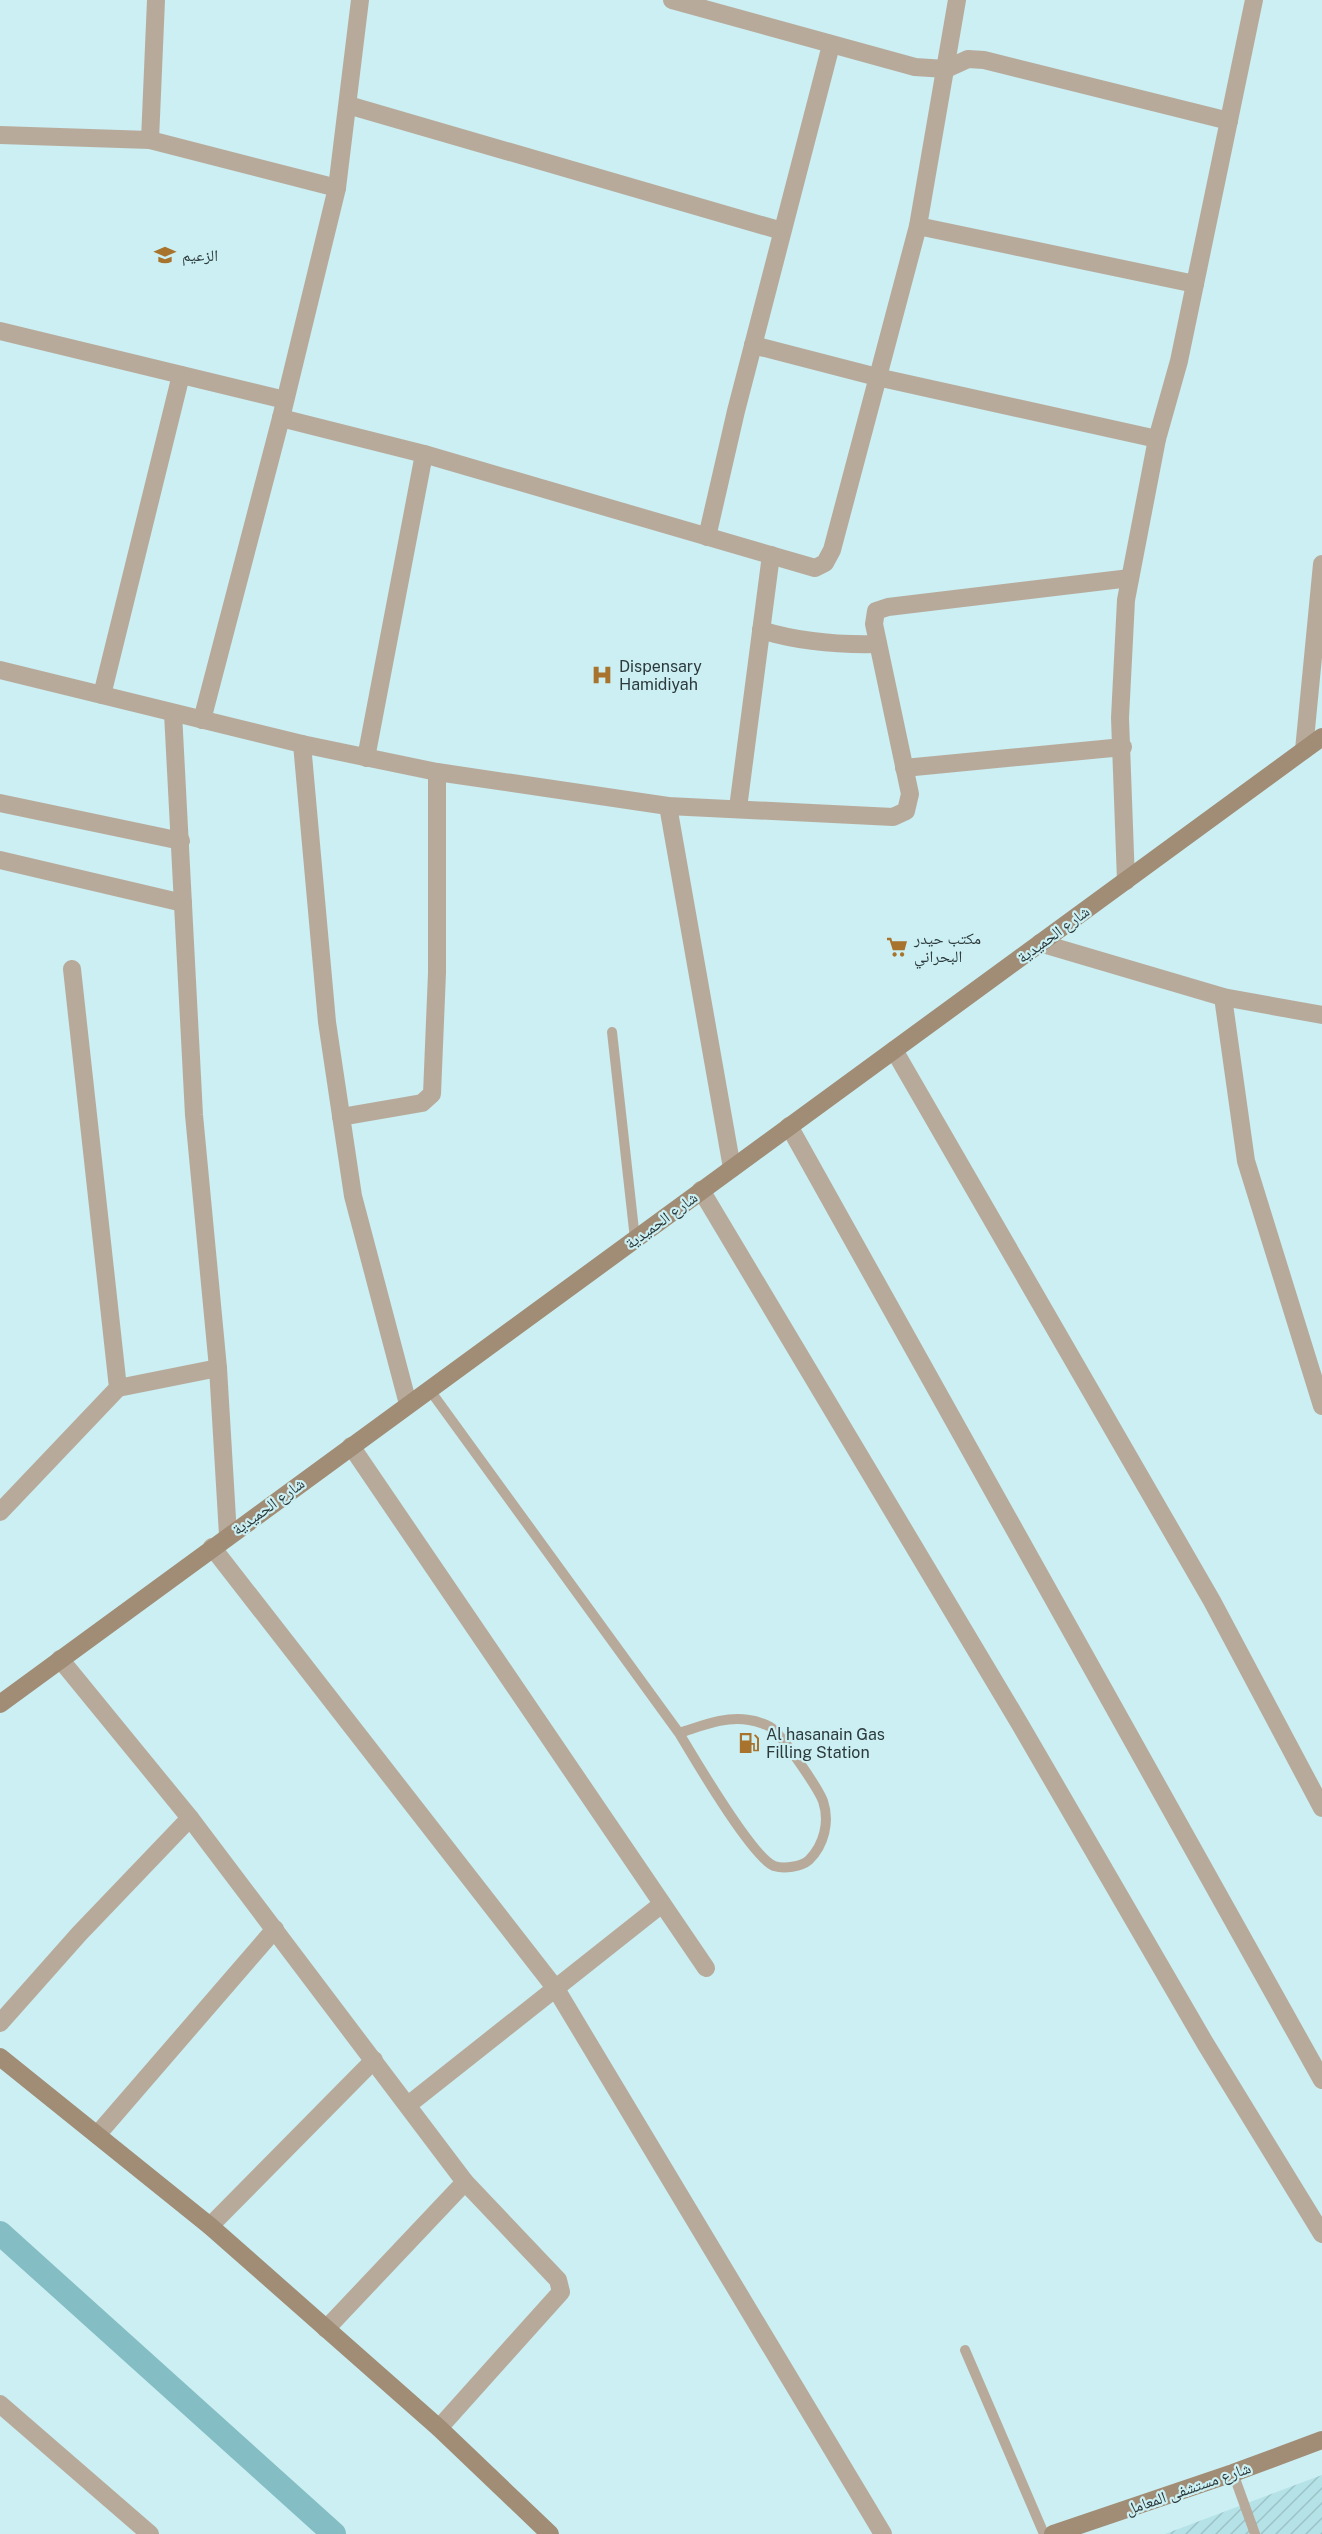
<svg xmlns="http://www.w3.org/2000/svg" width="1322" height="2534" font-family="'Public Sans','Noto Naskh Arabic',sans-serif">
<defs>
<pattern id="industrial-furrows" width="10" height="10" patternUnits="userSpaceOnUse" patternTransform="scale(1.5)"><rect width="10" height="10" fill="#b5e2e7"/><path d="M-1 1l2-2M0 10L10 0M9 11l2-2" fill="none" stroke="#9cc3c7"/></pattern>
</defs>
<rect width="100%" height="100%" fill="#cbeff2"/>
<polygon fill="url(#industrial-furrows)" points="1322,2475 1322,2534 1165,2534"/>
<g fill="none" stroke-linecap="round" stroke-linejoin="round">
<polyline stroke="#84bec4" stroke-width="24" points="0,2233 334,2534"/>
<g stroke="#b8aa9b" stroke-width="10">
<polyline points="612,1032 635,1239"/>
<path d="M429,1389l250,344c15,25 73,124 95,133 10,3 27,1 35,-6 15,-15 21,-38 14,-59 -5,-13 -38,-61 -49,-71 -5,-5 -17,-9 -25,-10 -25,-4 -47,6 -70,13"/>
<polyline points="965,2350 1044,2534"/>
<polyline points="1233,2473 1255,2534"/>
</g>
<g stroke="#b8aa9b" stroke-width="18">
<polyline points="672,0 915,67 946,69 968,59 984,60 1229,121"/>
<polyline points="348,105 782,231"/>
<polyline points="0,135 150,140 337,188"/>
<polyline points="150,140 156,0"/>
<polyline points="918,226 1195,284"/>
<polyline points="0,331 285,400"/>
<polyline points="753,345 877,377 1157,439"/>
<polyline points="281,418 424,454 366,758"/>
<polyline points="424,454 815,568 825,563 832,550 918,226 957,0"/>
<polyline points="707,537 736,411 831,45"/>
<path d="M761,630c39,12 76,15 117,14"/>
<polyline points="0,670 302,744 437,772 668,806 893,817 906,811 910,794 874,624 876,611 888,607 1130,578"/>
<polyline points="102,695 181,375"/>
<polyline points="173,713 194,1115 218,1368 228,1535"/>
<polyline points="202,720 281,418 337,188 360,0"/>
<polyline points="302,744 327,1022 353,1196 408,1404"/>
<polyline points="1304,750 1322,564"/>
<polyline points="904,768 1123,747"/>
<polyline points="0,803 181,841"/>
<polyline points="668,806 732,1168"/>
<polyline points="738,808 771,555"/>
<polyline points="0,860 183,903"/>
<polyline points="1126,881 1120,718 1126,600 1157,439 1179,361 1254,0"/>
<polyline points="1040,943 1223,997 1322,1015"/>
<polyline points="1223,997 1246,1161 1322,1406"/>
<polyline points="894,1050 1212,1601 1322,1808"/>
<polyline points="341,1117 422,1103 432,1094 437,973 437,772"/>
<polyline points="789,1126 1322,2080"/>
<polyline points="701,1190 1021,1726 1205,2043 1322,2234"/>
<polyline points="118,1388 218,1368"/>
<polyline points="351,1446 706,1968"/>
<polyline points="0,1512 118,1388 72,969"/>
<polyline points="212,1547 556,1989 883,2534"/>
<polyline points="60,1659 190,1818 465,2182 558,2280 561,2292 439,2428"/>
<polyline points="0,2023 79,1934 190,1818"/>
<polyline points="408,2105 662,1904"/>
<polyline points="97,2135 275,1929"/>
<polyline points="210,2226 374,2060"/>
<polyline points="326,2329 465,2182"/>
<polyline points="0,2404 150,2534"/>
</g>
<g stroke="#a18c75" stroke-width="18">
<polyline points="0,1704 1322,737"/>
<polyline points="0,2057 210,2226 439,2428 550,2534"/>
<polyline points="1053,2534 1233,2473 1322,2440"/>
</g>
</g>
<defs>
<symbol id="school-bare" viewBox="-9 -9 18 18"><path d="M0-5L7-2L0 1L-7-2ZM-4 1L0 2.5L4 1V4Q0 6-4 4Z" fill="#a8732c" stroke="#cbeff2" stroke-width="2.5" paint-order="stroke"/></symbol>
<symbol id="hospital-bare" viewBox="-9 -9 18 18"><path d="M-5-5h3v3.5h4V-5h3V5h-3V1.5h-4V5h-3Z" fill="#a8732c" stroke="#cbeff2" stroke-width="2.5" paint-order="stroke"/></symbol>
<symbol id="supermarket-bare" viewBox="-9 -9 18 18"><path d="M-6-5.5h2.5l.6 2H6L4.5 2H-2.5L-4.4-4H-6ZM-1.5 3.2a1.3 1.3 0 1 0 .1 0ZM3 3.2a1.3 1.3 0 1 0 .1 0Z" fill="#a8732c" stroke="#cbeff2" stroke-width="2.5" paint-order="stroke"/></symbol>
<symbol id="fuel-bare" viewBox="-9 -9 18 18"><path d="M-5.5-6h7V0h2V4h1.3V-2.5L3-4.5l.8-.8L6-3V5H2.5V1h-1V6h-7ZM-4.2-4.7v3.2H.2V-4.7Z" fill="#a8732c" stroke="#cbeff2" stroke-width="2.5" paint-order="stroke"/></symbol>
</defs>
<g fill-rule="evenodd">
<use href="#school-bare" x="150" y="240" width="30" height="30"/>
<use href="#hospital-bare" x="587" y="660" width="30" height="30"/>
<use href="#supermarket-bare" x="882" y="932" width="30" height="30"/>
<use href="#fuel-bare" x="734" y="1728" width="30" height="30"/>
</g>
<g text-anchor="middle" stroke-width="4.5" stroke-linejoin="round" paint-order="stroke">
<g font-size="16" fill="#2c3a3c" stroke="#cbeff2" text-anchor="start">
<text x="182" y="261">الزعيم</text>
<text x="619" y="672">Dispensary<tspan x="619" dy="18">Hamidiyah</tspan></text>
<text x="914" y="944">مكتب حيدر<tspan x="914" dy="18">البحراني</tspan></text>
<text x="766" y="1740">Al hasanain Gas<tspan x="766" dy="18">Filling Station</tspan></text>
</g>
<g font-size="16" fill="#2c3a3c" stroke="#cbeff2">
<text transform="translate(1053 934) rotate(-36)" y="6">شارع الحميدية</text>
<text transform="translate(661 1220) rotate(-36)" y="6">شارع الحميدية</text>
<text transform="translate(268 1506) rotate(-36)" y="6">شارع الحميدية</text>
<text transform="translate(1188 2488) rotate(-19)" y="6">شارع مستشفى المعامل</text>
</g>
</g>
</svg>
